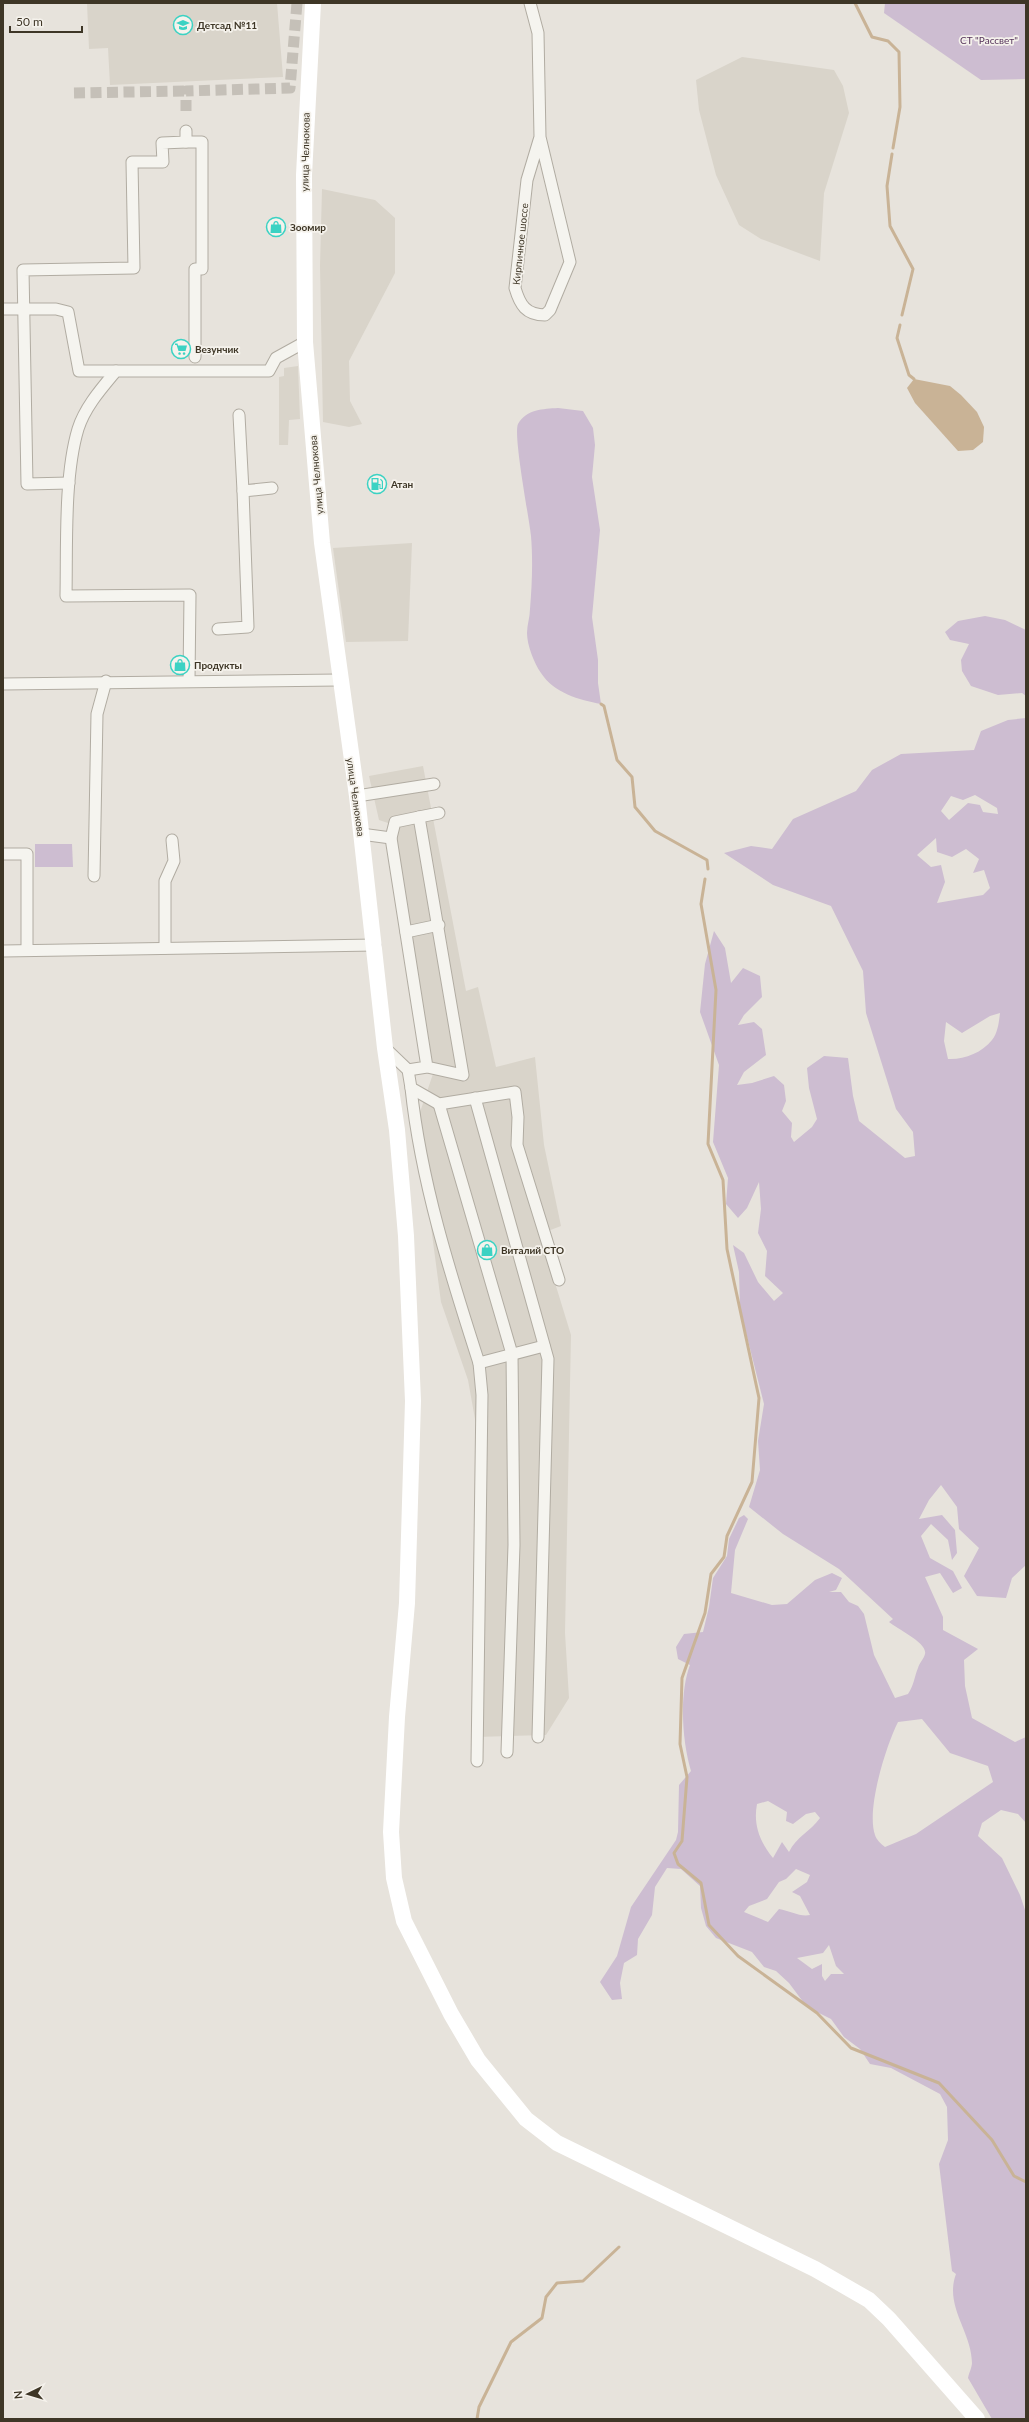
<svg xmlns="http://www.w3.org/2000/svg" width="1029" height="2422" font-family="Lato,sans-serif">
<rect width="100%" height="100%" fill="#e7e3dc"/>
<g fill="#d9d4ca">
<polygon points="87,3 277,3 283,77 110,85 108,48 89,49"/>
<polygon points="742,57 834,70 843,86 849,113 824,193 820,261 761,239 739,225 716,175 699,110 696,80"/>
<polygon points="322,189 375,200 395,218 395,273 349,361 350,401 362,424 349,427 323,422 320,266"/>
<polygon points="298,366 300,419 289,420 288,445 279,445 279,377 284,376 284,368"/>
<polygon points="412,543 408,641 346,642 333,548"/>
<polygon points="423,766 466,991 478,987 496,1067 535,1057 544,1145 561,1226 540,1234 571,1335 565,1633 569,1698 546,1735 476,1737 483,1464 468,1380 441,1302 417,1121 434,1071 391,824 379,820 369,776"/>
</g>
<g fill="#cdbdd1" fill-rule="evenodd">
<polygon points="885,3 1026,3 1026,79 981,80 884,13"/>
<path d="M558,408l25,3 10,17 2,17 -3,32 8,53 -8,87 6,43v23l3,21c-22,-4 -47,-11 -60,-31 -7,-10 -14,-28 -14,-40 0,-8 3,-16 3,-24 2,-24 3,-50 1,-73 -2,-19 -18,-101 -13,-112 9,-15 25,-15 40,-16z"/>
<polygon points="985,616 1005,620 1026,630 1026,696 1022,693 998,695 971,686 962,671 961,660 969,644 950,640 945,632 958,621"/>
<path d="M1026,718v847l-14,13 -6,20 -29,-2 -13,-20 15,-28 -20,-19 -2,-22 -16,-22 -12,15 -10,19 23,-4 13,15 2,23 -5,7 -4,-20 -17,-16 -10,12 9,22 23,13 9,17 -9,5 -13,-20 -15,4 18,40v13l35,19 -14,11 1,26 7,32 43,24 11,-5v86l-8,-9 -17,-4 -19,13 -4,13 24,22 18,37 6,18v506h-34l-24,-41c1,-5 4,-11 4,-15 0,-31 -28,-57 -16,-89l-4,-3 -13,-107 9,-24 -1,-33 -7,-13 -49,-26 -21,-4 -10,-15 -16,-12 -13,-18 -24,-12 -18,-24 -13,-12 -12,-4 -12,-15 -36,-14 -10,-12 -5,-18 -1,-22 -19,-17 -14,-1 -12,19 -3,28 -14,24 -1,16 -13,8 -4,20 2,16 -10,1 -12,-18 17,-26 14,-49 45,-67 2,-8 1,-47 12,-14c-9,-30 -12,-77 -1,-106l-12,-6 -2,-12 8,-13 19,-2 6,-25 4,-29 14,-22 2,-17 10,-21 5,-3 4,4 -13,31 -4,43 41,12 15,-1 28,-24 17,-7 10,5 -6,12 -7,2h12l8,10 9,4 6,8 10,41 21,43 13,-4c6,-9 6,-16 10,-26 1,-5 6,-9 7,-14 3,-11 -28,-25 -36,-32l4,-3 -54,-50 -56,-35 -34,-27 11,-37 -2,-29 6,-37 -24,-95 -1,-37 -6,-27 11,8 14,29 16,19 9,-8 -18,-17 2,-25 -9,-18 3,-24 -2,-27 -12,26 -9,10 -12,-14 2,-26 -15,-36 6,-77 -19,-53 5,-48 9,-33 11,17 6,35 12,-15 17,8 2,21 -18,18 -6,10 16,-3 8,7 4,26 -22,17 -7,13 15,-2 22,-7 10,9 2,16 -4,10 10,12 -1,14 3,5 18,-15 5,-8 -8,-31 -2,-20 17,-12 24,2 5,38 6,25 46,37 10,-2 -2,-24 -17,-23 -30,-96 -3,-42 -32,-65 -58,-21 -49,-32 27,-7 21,3 21,-30 63,-28 16,-21 29,-16 73,-4 7,-19 27,-11zM975,795l22,13 1,6 -15,-2 -3,-7 -12,-2 -19,17 -8,-9 10,-15 12,4zM936,838l1,14 15,5 14,-8 13,10 -6,14 11,-3 6,18 -7,7 -46,8 8,-21 -4,-17 -10,2 -14,-12zM1000,1013c-1,8 -2,20 -8,27 -10,13 -29,20 -44,19l-4,-18 2,-19 16,11 28,-17zM922,1719l28,34 38,13 5,16 -77,52 -31,13c-4,-3 -9,-8 -10,-12 -9,-26 11,-89 23,-113zM768,1801l19,11 -1,9 7,3 13,-10 9,-2 5,6c-9,13 -24,19 -31,34l-7,-10 -9,16c-13,-16 -20,-33 -16,-54zM796,1869l14,6 -3,7 -15,10 8,4 10,19c-10,2 -20,-4 -31,-6l-11,13 -24,-10 5,-6 18,-7 12,-17 7,-3zM829,1945l7,21 8,8h-13l-6,7 -3,-5v-12l-10,5 -15,-11 26,-5z"/>
<polygon points="35,844 72,844 73,867 35,867"/>
</g>
<polygon fill="#c9b396" points="914,379 950,386 961,395 977,412 984,427 983,442 973,450 958,451 915,403 907,388"/>
<g fill="none" stroke-linecap="round" stroke-linejoin="round">
<g stroke="#c9b396" stroke-width="3">
<polyline points="855,3 872,37 888,41 899,52 900,107 893,148"/>
<polyline points="892,154 887,186 890,226 913,269 902,315"/>
<polyline points="900,325 897,338 909,375 914,379"/>
<polyline points="601,704 604,706 617,760 632,777 635,807 655,831 707,860 708,869"/>
<polyline points="705,879 701,904 716,990 708,1144 723,1180 727,1249 759,1398 752,1482 727,1536 724,1557 711,1574 705,1613 682,1678 680,1744 687,1777 682,1841 674,1853 678,1864 701,1883 709,1925 738,1956 817,2013 851,2048 939,2083 992,2140 1014,2176 1026,2182"/>
<polyline points="477,2419 479,2407 511,2342 542,2318 546,2297 557,2283 583,2281 619,2247"/>
</g>
<g stroke="#c5c0b8" stroke-width="11" stroke-dasharray="11 5.5" stroke-linecap="butt">
<polyline points="74,93 186,91"/>
<polyline points="186,111 186,91 290,88 297,3"/>
</g>
<defs>
<g id="street">
<path d="M530,3l8,30 2,104 30,125 -20,48 -5,5c-19,0 -25,-10 -30,-27l12,-108 13,-43"/>
<polyline points="186,142 202,142 202,269 195,269 195,357"/>
<polyline points="3,309 56,309 68,312 79,371 116,371"/>
<polyline points="239,415 243,491"/>
<polyline points="69,483 27,484 23,270 134,268 132,162 163,162 162,143 186,142 186,131"/>
<polyline points="218,629 248,627 243,491 272,488"/>
<path d="M189,680l1,-85 -124,1c1,-50 -2,-120 12,-167 7,-22 23,-40 38,-58h153l7,-13 29,-16"/>
<polyline points="3,684 339,680"/>
<polyline points="357,796 434,784"/>
<polyline points="419,817 439,813"/>
<polyline points="361,834 391,838"/>
<polyline points="3,854 27,854 27,950"/>
<polyline points="94,876 97,714 106,681"/>
<polyline points="406,932 439,925"/>
<polyline points="165,948 165,881 174,861 172,840"/>
<polyline points="3,951 375,945"/>
<polyline points="385,1048 408,1070 411,1088 439,1104 515,1092 518,1117 517,1145 559,1280"/>
<polyline points="408,1070 427,1067 463,1075 419,817 395,822 391,838 427,1067"/>
<path d="M411,1088c10,94 39,185 68,275l65,-17"/>
<polyline points="475,1098 548,1359 538,1737"/>
<polyline points="439,1104 512,1354 514,1545 507,1752"/>
<polyline points="477,1761 482,1395 479,1363"/>
</g>
</defs>
<use href="#street" stroke="#b1aca2" stroke-width="13"/>
<use href="#street" stroke="#f5f4ef" stroke-width="11"/>
<polyline stroke="#fff" stroke-width="16" points="313,3 304,175 305,342 322,543 357,796 385,1048 397,1130 406,1236 413,1401 407,1603 397,1717 391,1832 394,1878 404,1921 451,2014 478,2060 526,2119 557,2143 815,2269 869,2300 889,2319 977,2419"/>
</g>
<defs>
<symbol id="school-ring" viewBox="-11 -11 22 22"><circle r="9.5" fill="#f5f2ec" stroke="#3bd2c3" stroke-width="1.5"/><path d="M0-5L7-2L0 1L-7-2ZM-4 1L0 2.5L4 1V4Q0 6-4 4Z" fill="#3bd2c3"/></symbol>
<symbol id="shop-ring" viewBox="-11 -11 22 22"><circle r="9.5" fill="#f5f2ec" stroke="#3bd2c3" stroke-width="1.5"/><path d="M-5-2.5h2.3a2.7 3.5 0 0 1 5.4 0H5L5.5 6h-11ZM-1.5-2.5h3a1.5 2.3 0 0 0-3 0Z" fill="#3bd2c3"/></symbol>
<symbol id="supermarket-ring" viewBox="-11 -11 22 22"><circle r="9.5" fill="#f5f2ec" stroke="#3bd2c3" stroke-width="1.5"/><path d="M-6-5.5h2.5l.6 2H6L4.5 2H-2.5L-4.4-4H-6ZM-1.5 3.2a1.3 1.3 0 1 0 .1 0ZM3 3.2a1.3 1.3 0 1 0 .1 0Z" fill="#3bd2c3"/></symbol>
<symbol id="fuel-ring" viewBox="-11 -11 22 22"><circle r="9.5" fill="#f5f2ec" stroke="#3bd2c3" stroke-width="1.5"/><path d="M-5.5-6h7V0h2V4h1.3V-2.5L3-4.5l.8-.8L6-3V5H2.5V1h-1V6h-7ZM-4.2-4.7v3.2H.2V-4.7Z" fill="#3bd2c3"/></symbol>
</defs>
<g fill-rule="evenodd">
<use href="#school-ring" x="172" y="14" width="22" height="22"/>
<use href="#shop-ring" x="265" y="216" width="22" height="22"/>
<use href="#supermarket-ring" x="170" y="338" width="22" height="22"/>
<use href="#fuel-ring" x="366" y="473" width="22" height="22"/>
<use href="#shop-ring" x="169" y="654" width="22" height="22"/>
<use href="#shop-ring" x="476" y="1239" width="22" height="22"/>
</g>
<g text-anchor="middle" stroke-width="3.5" stroke-linejoin="round" paint-order="stroke">
<g font-size="10" font-weight="bold" fill="#3e3626" stroke="#f5f2ec" text-anchor="start">
<text x="197" y="29">Детсад №11</text>
<text x="290" y="231">Зоомир</text>
<text x="195" y="353">Везунчик</text>
<text x="391" y="488">Атан</text>
<text x="194" y="669">Продукты</text>
<text x="501" y="1254">Виталий СТО</text>
</g>
<g font-size="10" fill="#55335a" stroke="#f5f2ec">
<text x="989" y="44">СТ "Рассвет"</text>
</g>
<g font-size="10" fill="#3e3626" stroke="#f5f2ec">
<text transform="translate(305 152) rotate(-89)" y="4">улица Челнокова</text>
<text transform="translate(520 244) rotate(-84)" y="4">Кирпичное шоссе</text>
<text transform="translate(316 475) rotate(-95)" y="4">улица Челнокова</text>
<text transform="translate(356 797) rotate(82)" y="4">улица Челнокова</text>
</g>
</g>
<rect width="1029" height="2422" fill="none" stroke="#3e3626" stroke-width="8"/>
<g transform="translate(28 2394) rotate(265)" stroke="#f5f2ec" stroke-width="3" paint-order="stroke">
<path d="M0-3L7 15L0 10L-7 15Z" fill="#3e3626"/>
<text y="-6" font-size="11" font-weight="bold" text-anchor="middle" fill="#3e3626">N</text>
</g>
<path d="M10 26v6h72v-6" fill="none" stroke="#3e3626" stroke-width="2"/>
<text x="16" y="26" font-size="12" fill="#3e3626" stroke="#f5f2ec" stroke-width="3" paint-order="stroke">50 m</text>
</svg>
